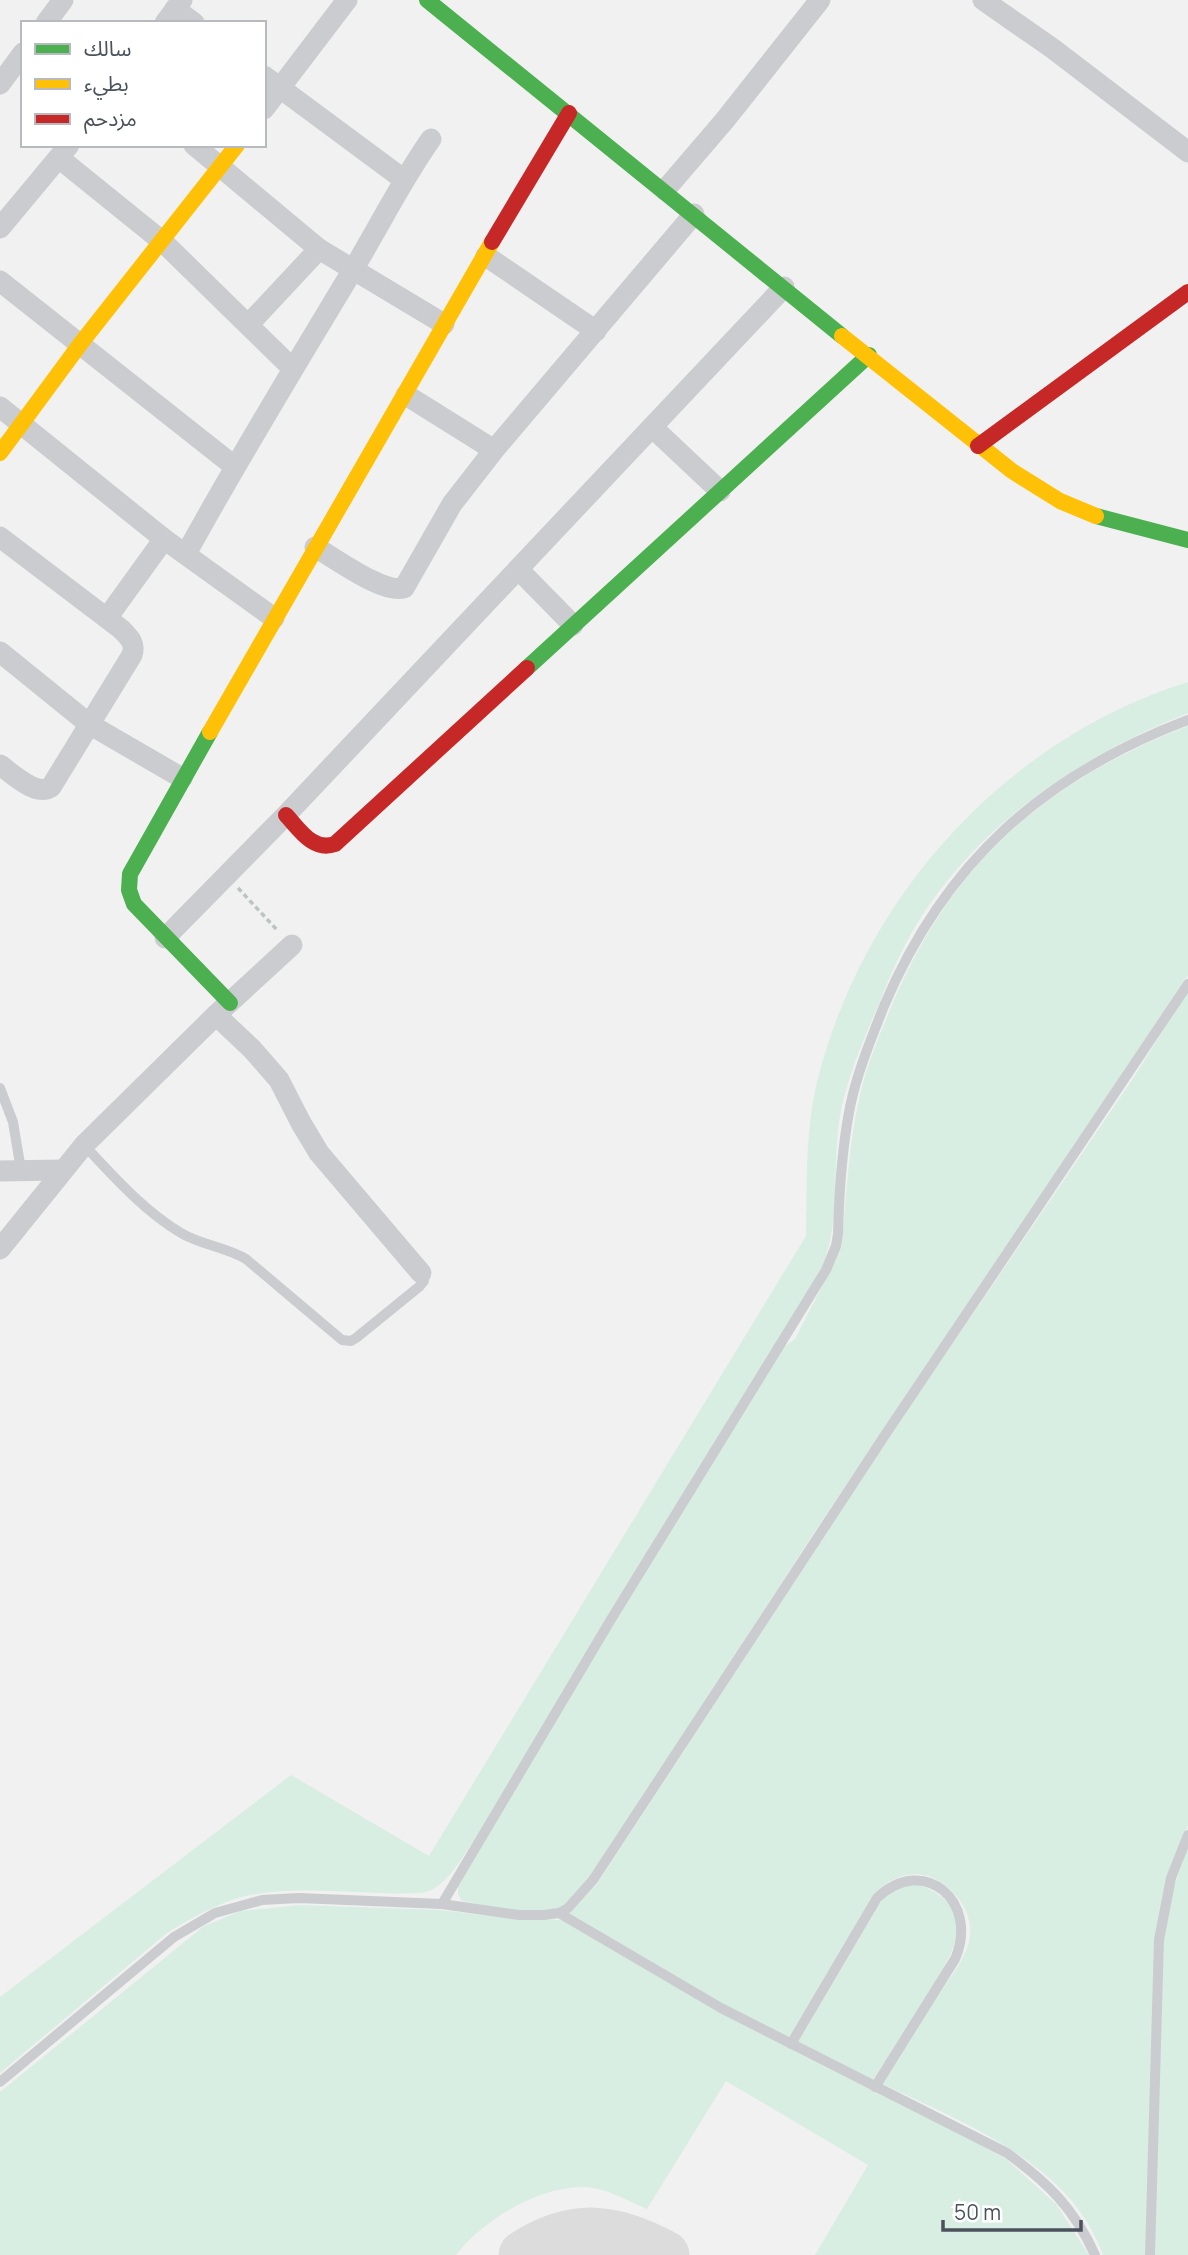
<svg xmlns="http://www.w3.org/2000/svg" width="1188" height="2255" font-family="Manrope,'Noto Sans Arabic',sans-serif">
<rect width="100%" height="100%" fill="#f1f1f1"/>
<g fill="#d8eee2">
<path d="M1188,682v31c-111,44 -216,115 -277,221 -13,23 -23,47 -33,72 -14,32 -28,65 -36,100 -12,53 1,110 -20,162l-349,574c-14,19 -27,47 -52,51 -59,3 -137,-12 -192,8 -22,8 -42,20 -62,32l-167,140v-76l291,-222 138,81 377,-620c1,-52 -1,-107 12,-158 47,-183 188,-339 370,-396z"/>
<path d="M1188,726v249l-382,570 -216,333c-9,9 -17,21 -28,28 -22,14 -75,-1 -100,-5l-4,-7v-8l156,-264 168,-274 13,-9 42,-82 5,-20c5,-47 7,-96 18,-142 7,-31 20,-61 32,-90 60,-143 153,-223 296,-279z"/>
<path d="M1188,991v834l-20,50 -23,380h-42c-33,-93 -140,-132 -222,-172 19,-28 38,-57 56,-86 12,-18 30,-39 33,-61 3,-25 -17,-50 -39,-59 -23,-8 -43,2 -58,18l-84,143 -66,-34 -154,-91 28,-29 292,-447 245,-360z"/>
<polygon points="1188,1846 1188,2255 1154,2255 1164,1940 1171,1896"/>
<path d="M917,1885c21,5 40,20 41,44 2,24 -68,125 -85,151l-75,-38 84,-142c11,-10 20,-14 35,-15z"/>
<path d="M300,1905l140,5 78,9 46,1 238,135 155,77 49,27 50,45 33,51h-274l53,-90 -142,-84 -79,128c-19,-8 -41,-21 -61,-22 -46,-2 -103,33 -130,68h-456v-163l204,-166 37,-15z"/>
</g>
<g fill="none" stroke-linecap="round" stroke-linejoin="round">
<path stroke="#dcdcdd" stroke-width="49" d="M523,2255c50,-33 91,-28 142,0"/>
<polyline stroke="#bac4c1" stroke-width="3.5" stroke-dasharray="5 3.5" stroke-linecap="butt" points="238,888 278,931"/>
<g stroke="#cbcccf" stroke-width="10">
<polyline points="0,1088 13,1122 21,1170"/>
<path d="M84,1145c29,31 60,66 97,88 20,12 45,14 65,26l96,81 9,1 5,-3 64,-52 4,-5 -3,-8"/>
<path d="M442,1904l168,-283 216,-351 10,-24 2,-12c1,-41 4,-86 12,-127 7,-34 21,-68 34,-101 61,-144 159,-231 304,-286"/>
<path d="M559,1913l162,95 286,145c41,30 67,55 88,102"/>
<path d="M791,2044l86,-146c47,-45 103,4 78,61l-80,128"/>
<polyline points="0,2082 174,1937 215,1913 262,1900 299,1898 442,1904 519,1915 544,1915 559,1913 568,1908 593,1880 885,1435 1188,984"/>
<polyline points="1150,2255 1159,1940 1171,1878 1188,1835"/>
</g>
<g stroke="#cbcccf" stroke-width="21">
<polyline points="983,0 1052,48 1188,152"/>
<polyline points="175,9 194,23"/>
<polyline points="46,23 63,0"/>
<polyline points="165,23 182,0"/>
<polyline points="264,76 403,179"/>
<polyline points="0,84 23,53"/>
<polyline points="264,109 347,0"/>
<polyline points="194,145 319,249 444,324"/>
<polyline points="59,158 163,242 292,368"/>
<polyline points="665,190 725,120 820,0"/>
<polyline points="0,228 69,145"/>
<polyline points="486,256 596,331"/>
<polyline points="0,281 234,466"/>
<polyline points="249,324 319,249"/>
<polyline points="406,395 494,450"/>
<polyline points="0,407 164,539 274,618"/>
<polyline points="652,427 720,491"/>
<path d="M0,537l121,92c8,8 15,14 11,26l-81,132c-15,10 -38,-13 -51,-22"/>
<path d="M315,547c20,11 68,47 89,41l48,-84 42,-54 200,-236"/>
<path d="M186,554c52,-95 109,-188 165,-281 28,-46 49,-90 80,-134"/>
<polyline points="518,569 573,625"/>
<polyline points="107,618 164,539"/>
<polyline points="0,652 89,724 182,778"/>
<polyline points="165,938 286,815 784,287"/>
<polyline points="216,1015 252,1049 279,1080 301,1123 319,1153 421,1273"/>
<polyline points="0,1171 63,1170"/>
<polyline points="0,1249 84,1145 216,1015 292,945"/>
</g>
<g stroke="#4caf50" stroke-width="16">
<polyline points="427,0 842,336"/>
<polyline points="1096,516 1188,540"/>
<polyline points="527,668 869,355"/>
<polyline points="210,732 130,874 129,890 134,904 230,1003"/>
</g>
<g stroke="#ffc107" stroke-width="16">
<polyline points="842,336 1012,471 1060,501 1096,516"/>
<polyline points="0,453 81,343 237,145"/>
<polyline points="210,732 492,242"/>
</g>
<g stroke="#c62828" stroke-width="16">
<polyline points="492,242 569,113"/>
<polyline points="978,446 1188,292"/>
<path d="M286,815c13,14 27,37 49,29l192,-176"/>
</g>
</g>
<rect x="21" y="21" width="245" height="126" fill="#ffffff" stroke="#b7babe" stroke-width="2"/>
<rect x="35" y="44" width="35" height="10" fill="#4caf50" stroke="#b7babe" stroke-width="2"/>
<text x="84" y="56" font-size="21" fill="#4a525c">سالك</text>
<rect x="35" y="79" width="35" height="10" fill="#ffc107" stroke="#b7babe" stroke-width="2"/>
<text x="84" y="91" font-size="21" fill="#4a525c">بطيء</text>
<rect x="35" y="114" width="35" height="10" fill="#c62828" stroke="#b7babe" stroke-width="2"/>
<text x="84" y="126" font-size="21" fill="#4a525c">مزدحم</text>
<path d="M943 2220v10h138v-10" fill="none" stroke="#4a525c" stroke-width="3.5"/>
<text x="954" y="2220" font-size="21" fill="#4a525c" stroke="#ffffff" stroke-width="5" paint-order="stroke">50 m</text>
</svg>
